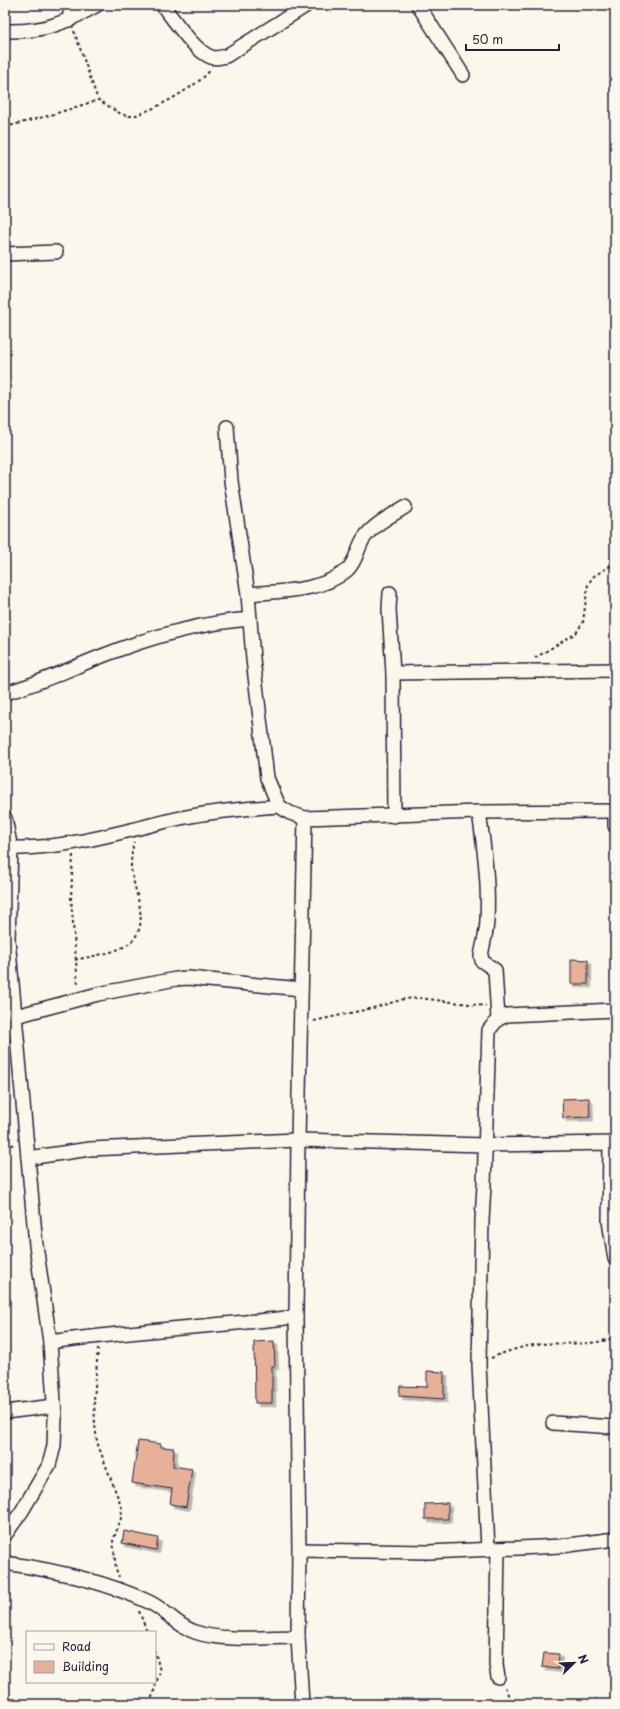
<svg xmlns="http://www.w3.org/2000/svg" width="620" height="1709" font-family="'Playpen Sans',sans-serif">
<defs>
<filter id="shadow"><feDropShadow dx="3.5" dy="3.5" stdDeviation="0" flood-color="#0004"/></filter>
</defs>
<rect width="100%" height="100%" fill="#fbf7ec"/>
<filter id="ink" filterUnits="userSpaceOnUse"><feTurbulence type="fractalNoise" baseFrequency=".025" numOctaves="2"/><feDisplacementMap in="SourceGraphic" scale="8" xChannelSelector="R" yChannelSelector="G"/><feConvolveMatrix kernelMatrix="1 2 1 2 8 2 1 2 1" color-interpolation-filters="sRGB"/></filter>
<g filter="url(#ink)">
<g fill="#e6b09b" stroke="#22223b" filter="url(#shadow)">
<polygon points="571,959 588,960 588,984 571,984"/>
<polygon points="589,1098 590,1117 563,1118 562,1099"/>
<polygon points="274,1341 275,1366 272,1366 272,1403 255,1403 254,1342"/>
<polygon points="427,1371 444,1372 444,1399 399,1396 400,1386 427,1387"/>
<polygon points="138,1441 161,1444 161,1447 174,1448 173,1466 192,1469 186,1507 170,1504 172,1489 132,1483"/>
<polygon points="448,1503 448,1519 425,1519 425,1504"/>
<polygon points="124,1531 158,1538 156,1550 122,1543"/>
<polygon points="544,1653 559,1654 558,1669 542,1667"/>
</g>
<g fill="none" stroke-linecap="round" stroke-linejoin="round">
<defs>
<g id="street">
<path d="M162,5c12,14 32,46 49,52 5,2 10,0 15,-1l81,-51"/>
<polyline points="418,5 463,75"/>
<polyline points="70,20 70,5"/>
<path d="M5,31c39,1 58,-7 92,-26"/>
<polyline points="5,254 56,252"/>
<polyline points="227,427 231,481 248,594 253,659 267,778 279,806 290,813 305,818 479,812 615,811"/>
<polyline points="390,593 389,609 393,673 394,816"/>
<path d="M248,594c32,-3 74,-2 99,-24 10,-9 10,-22 17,-32 10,-14 27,-22 41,-31"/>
<polyline points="393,673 615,670"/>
<path d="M5,693c34,-9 64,-24 97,-37 48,-19 97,-33 148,-37"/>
<polyline points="615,811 615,826"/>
<path d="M479,812c5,35 10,72 8,107 0,13 -4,25 -6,37l1,5 13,9 3,49"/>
<polyline points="5,818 11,849 8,939 36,1245 50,1342 55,1417 54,1446 49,1465 22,1511 5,1535"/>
<path d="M5,848c55,2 109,-14 162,-27 37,-9 75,-12 112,-15"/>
<polyline points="16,1016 98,994 176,979 188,978 301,989"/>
<polyline points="610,1143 609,1221 615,1259"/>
<polyline points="28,1158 90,1149 298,1140 485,1145 615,1143"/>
<path d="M50,1342c82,-11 164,-16 246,-25"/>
<polyline points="5,1412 54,1406"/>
<polyline points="553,1423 615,1427"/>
<polyline points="488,1549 479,1364 482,1221 484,1185 489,1030 498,1019 507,1015 615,1010"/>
<polyline points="498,1549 496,1665 498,1677"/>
<polyline points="299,1550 429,1552 561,1546 615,1539"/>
<path d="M5,1563c49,7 99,18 144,39 17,8 28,24 46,30 28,10 73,5 103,5"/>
<polyline points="302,1704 298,1637 299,1550 296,1317 298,1140 305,818"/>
</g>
</defs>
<use href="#street" stroke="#22223b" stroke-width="16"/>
<g stroke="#22223b" stroke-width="2" stroke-dasharray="3 3" stroke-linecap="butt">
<polyline points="74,31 98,100"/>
<path d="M5,127l46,-12 47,-15c9,4 19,14 30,16 14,2 75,-33 82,-46"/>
<polyline points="535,658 576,633 583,622 588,584 594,576 615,563"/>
<polyline points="73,855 71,898 78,986"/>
<path d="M75,960c16,-4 36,-6 50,-14 30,-17 8,-54 6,-79 0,-9 1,-17 3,-25"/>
<polyline points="314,1021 373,1008 404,999 419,998 486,1006"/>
<polyline points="5,1146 16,1144"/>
<polyline points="98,1348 94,1400 95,1424 97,1442 101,1453 122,1508 121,1518 113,1541 116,1569 119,1577"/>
<path d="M491,1358c16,-7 33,-12 50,-14 24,-2 52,3 74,-7"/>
<polyline points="139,1611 147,1632"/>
<polyline points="505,1687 512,1704"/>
<polyline points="150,1704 160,1671 155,1651"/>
</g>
<use href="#street" stroke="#fbf7ec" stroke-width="13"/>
</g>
</g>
<rect width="620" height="1709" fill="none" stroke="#fbf7ec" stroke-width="20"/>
<rect x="10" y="10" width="600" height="1689" fill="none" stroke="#22223b" stroke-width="1.5" filter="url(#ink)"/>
<rect x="26" y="1631" width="130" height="52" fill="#fbf7ec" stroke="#a4a2a5"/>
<rect x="34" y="1644" width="20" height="6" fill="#fbf7ec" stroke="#a4a2a5"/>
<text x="62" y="1651" font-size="12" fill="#22223b">Road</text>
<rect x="34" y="1661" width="20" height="12" fill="#e6b09b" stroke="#a4a2a5"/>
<text x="62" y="1671" font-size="12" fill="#22223b">Building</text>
<g transform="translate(574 1663) rotate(67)" stroke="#fbf7ec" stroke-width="3" paint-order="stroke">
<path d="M0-3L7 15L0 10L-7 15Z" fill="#22223b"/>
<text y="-6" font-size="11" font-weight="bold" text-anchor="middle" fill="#22223b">N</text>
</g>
<path d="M466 44v6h93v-6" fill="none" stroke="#22223b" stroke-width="2"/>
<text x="472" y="44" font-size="12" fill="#22223b" stroke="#fbf7ec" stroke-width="3" paint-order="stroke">50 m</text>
</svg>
